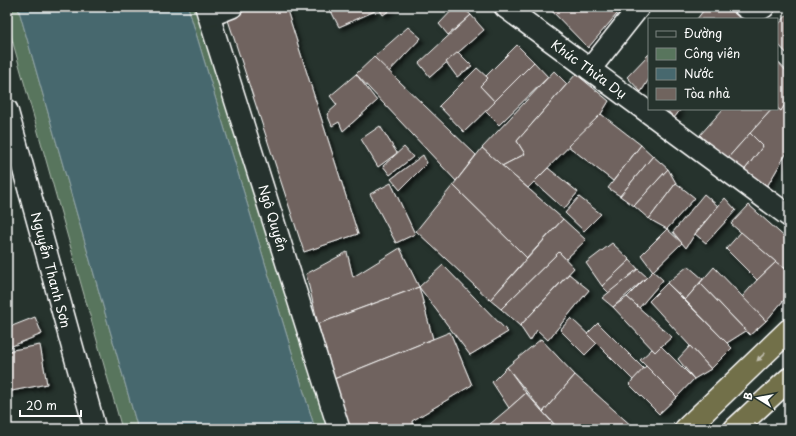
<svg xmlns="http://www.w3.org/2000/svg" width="796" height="436" font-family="'Playpen Sans',sans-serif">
<defs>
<filter id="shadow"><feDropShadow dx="3.5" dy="3.5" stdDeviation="2" flood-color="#0009"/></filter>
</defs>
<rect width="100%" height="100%" fill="#26332d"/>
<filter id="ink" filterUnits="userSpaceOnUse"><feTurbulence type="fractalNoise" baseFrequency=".025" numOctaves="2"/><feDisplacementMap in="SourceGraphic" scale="8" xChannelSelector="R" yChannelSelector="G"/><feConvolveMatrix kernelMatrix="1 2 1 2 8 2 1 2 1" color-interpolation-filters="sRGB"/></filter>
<g filter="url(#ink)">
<g fill="#58755d" stroke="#acbaae">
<polygon points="7,7 18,7 138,429 122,429 7,22"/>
<polygon points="188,7 204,7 332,429 315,429"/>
</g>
<polygon fill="#47686e" stroke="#91a4a8" points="18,7 188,7 315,429 138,429"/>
<g fill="#70645e" stroke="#fff" filter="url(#shadow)">
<polygon points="254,7 286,7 358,234 304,252 227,17"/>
<polygon points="329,7 373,7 375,11 339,27"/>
<polygon points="378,7 393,7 393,8 383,15"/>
<polygon points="455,7 462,7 471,15 448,35 439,24"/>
<polygon points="548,7 623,7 588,48"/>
<polygon points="706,7 727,7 741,19 697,19"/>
<polygon points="789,13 789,56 777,43 777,26"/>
<polygon points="471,15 484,30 430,77 419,63"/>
<polygon points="408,27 421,38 386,75 374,57"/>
<polygon points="517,45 534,62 495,102 480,86 488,78 486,76"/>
<polygon points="458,52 472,66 457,77 446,62"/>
<polygon points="649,54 649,79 641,92 627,77"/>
<polygon points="374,57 476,155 456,181 356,74"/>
<polygon points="777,61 789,74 789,99 781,111 777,108"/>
<polygon points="534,62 548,77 499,125 485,111"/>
<polygon points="477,68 488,78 480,86 495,102 464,132 439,106"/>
<polygon points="554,71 567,84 517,141 525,154 502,166 482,148"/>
<polygon points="356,74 377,101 343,131 339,122 332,126 327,114 337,105 330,96"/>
<polygon points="576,74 609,101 601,114 528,188 502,166 525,154 517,141"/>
<polygon points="787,101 789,103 789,149 762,195 739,177 763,146 750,133 772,109 777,109 777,108 781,111"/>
<polygon points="666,109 681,109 674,118"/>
<polygon points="723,109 772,109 726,160 700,135"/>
<polygon points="601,114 641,145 613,181 568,146"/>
<polygon points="380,126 397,153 378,167 361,139"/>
<polygon points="750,133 763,146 739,177 726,160"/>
<polygon points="641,145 653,156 620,196 608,188"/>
<polygon points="404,147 413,157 390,175 383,166"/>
<polygon points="482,148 563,219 527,258 453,185"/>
<polygon points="423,155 427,163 400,190 391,179"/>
<polygon points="653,156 668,169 634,206 620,196"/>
<polygon points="548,168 578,192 564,209 534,182"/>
<polygon points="668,169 676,183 649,219 634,206"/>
<polygon points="391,183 415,234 396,243 370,194"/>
<polygon points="676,183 695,198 667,229 649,219"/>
<polygon points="453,185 527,258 490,300 416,231"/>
<polygon points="704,194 718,206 695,234 686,248 673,232"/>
<polygon points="579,197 601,214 584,231 565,213"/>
<polygon points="725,198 736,210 706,243 695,234"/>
<polygon points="749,205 789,241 789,261 784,269 731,224"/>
<polygon points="563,219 586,240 566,259 559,252 501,309 490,300"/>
<polygon points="667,229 682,243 653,271 641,255"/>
<polygon points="741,232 776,262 757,280 726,249"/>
<polygon points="612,243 630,260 602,286 586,263"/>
<polygon points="400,248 419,287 318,324 306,274 347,252 353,277"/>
<polygon points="559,252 574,268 520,326 501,309"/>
<polygon points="630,260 638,269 609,293 602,286"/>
<polygon points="789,261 789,272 784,269"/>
<polygon points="776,262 789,272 789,294 766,321 742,297 757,280"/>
<polygon points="443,265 508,332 470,355 419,287"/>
<polygon points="688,266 703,279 685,300 667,283"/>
<polygon points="714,267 766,321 750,335 700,283"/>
<polygon points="638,269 647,277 613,307 602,298"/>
<polygon points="653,271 663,280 639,308 627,297"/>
<polygon points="569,274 589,290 548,340 537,330 530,341 520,326"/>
<polygon points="667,283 732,348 711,369 649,301"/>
<polygon points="700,283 746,331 727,343 685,300"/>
<polygon points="419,287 433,339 334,379 318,324"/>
<polygon points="627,297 672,337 655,352 613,307"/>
<polygon points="35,317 42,334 7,348 7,328"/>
<polygon points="571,318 597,343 585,355 560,330"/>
<polygon points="598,323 644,369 633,380 587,334"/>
<polygon points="450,332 472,385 412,421 413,429 347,429 334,379"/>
<polygon points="541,339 575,375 543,412 507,367"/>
<polygon points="40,345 47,384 7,392 7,351"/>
<polygon points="661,346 694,379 677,397 640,360 652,349 655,352"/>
<polygon points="690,346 711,369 694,379 678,359"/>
<polygon points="646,366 677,397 659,414 629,384"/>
<polygon points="507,367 526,393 509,408 492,382"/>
<polygon points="575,375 634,428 559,429 543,412"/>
<polygon points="526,393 558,429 484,429 509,408"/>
</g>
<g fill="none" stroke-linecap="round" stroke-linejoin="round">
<defs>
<g id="minor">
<polyline points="206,7 339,429"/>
<polyline points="505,7 789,216"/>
<path d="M745,7c6,4 12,5 19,0"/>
<polyline points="209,16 232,7"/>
<polyline points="590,69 639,7"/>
<polyline points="7,110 95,429"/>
</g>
<g id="highway">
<polyline points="686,429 789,330"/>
<polyline points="735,429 789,379"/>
</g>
</defs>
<use href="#minor" stroke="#fff" stroke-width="24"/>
<use href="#highway" stroke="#fff" stroke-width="25"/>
<use href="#minor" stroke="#26332d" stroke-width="21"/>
<use href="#highway" stroke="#726f4a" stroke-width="22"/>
</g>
<defs><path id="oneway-solid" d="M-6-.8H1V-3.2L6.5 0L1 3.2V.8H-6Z"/></defs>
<use fill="#c0beae" href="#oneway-solid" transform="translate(761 357) rotate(136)"/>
</g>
<g text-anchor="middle" stroke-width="3.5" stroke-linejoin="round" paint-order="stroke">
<g font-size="13" fill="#fff" stroke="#26332d">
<text transform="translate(589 69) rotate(36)" y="5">Khúc Thừa Dụ</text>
<text transform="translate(273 218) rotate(73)" y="5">Ngô Quyền</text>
<text transform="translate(51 270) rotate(75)" y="5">Nguyễn Thanh Sơn</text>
</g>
</g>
<rect width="796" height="436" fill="none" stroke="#26332d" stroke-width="24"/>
<rect x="12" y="12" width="772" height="412" fill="none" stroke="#fff" stroke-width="1.5" filter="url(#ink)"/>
<rect x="648" y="18" width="130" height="92" fill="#26332d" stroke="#7d8581"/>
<rect x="656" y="31" width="20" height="6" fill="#26332d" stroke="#7d8581"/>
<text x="684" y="38" font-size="12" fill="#ffffff">Đường</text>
<rect x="656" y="48" width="20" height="12" fill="#58755d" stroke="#7d8581"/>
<text x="684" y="58" font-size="12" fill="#ffffff">Công viên</text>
<rect x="656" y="68" width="20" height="12" fill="#47686e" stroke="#7d8581"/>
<text x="684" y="78" font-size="12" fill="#ffffff">Nước</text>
<rect x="656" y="88" width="20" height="12" fill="#70645e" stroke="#7d8581"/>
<text x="684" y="98" font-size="12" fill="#ffffff">Tòa nhà</text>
<g transform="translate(758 398) rotate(281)" stroke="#26332d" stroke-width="3" paint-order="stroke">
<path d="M0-3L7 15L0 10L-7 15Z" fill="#ffffff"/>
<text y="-6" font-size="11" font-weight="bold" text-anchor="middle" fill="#ffffff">B</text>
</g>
<path d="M20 410v6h61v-6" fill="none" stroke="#ffffff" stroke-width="2"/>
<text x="26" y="410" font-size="12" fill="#ffffff" stroke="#26332d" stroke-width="3" paint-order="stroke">20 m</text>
</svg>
